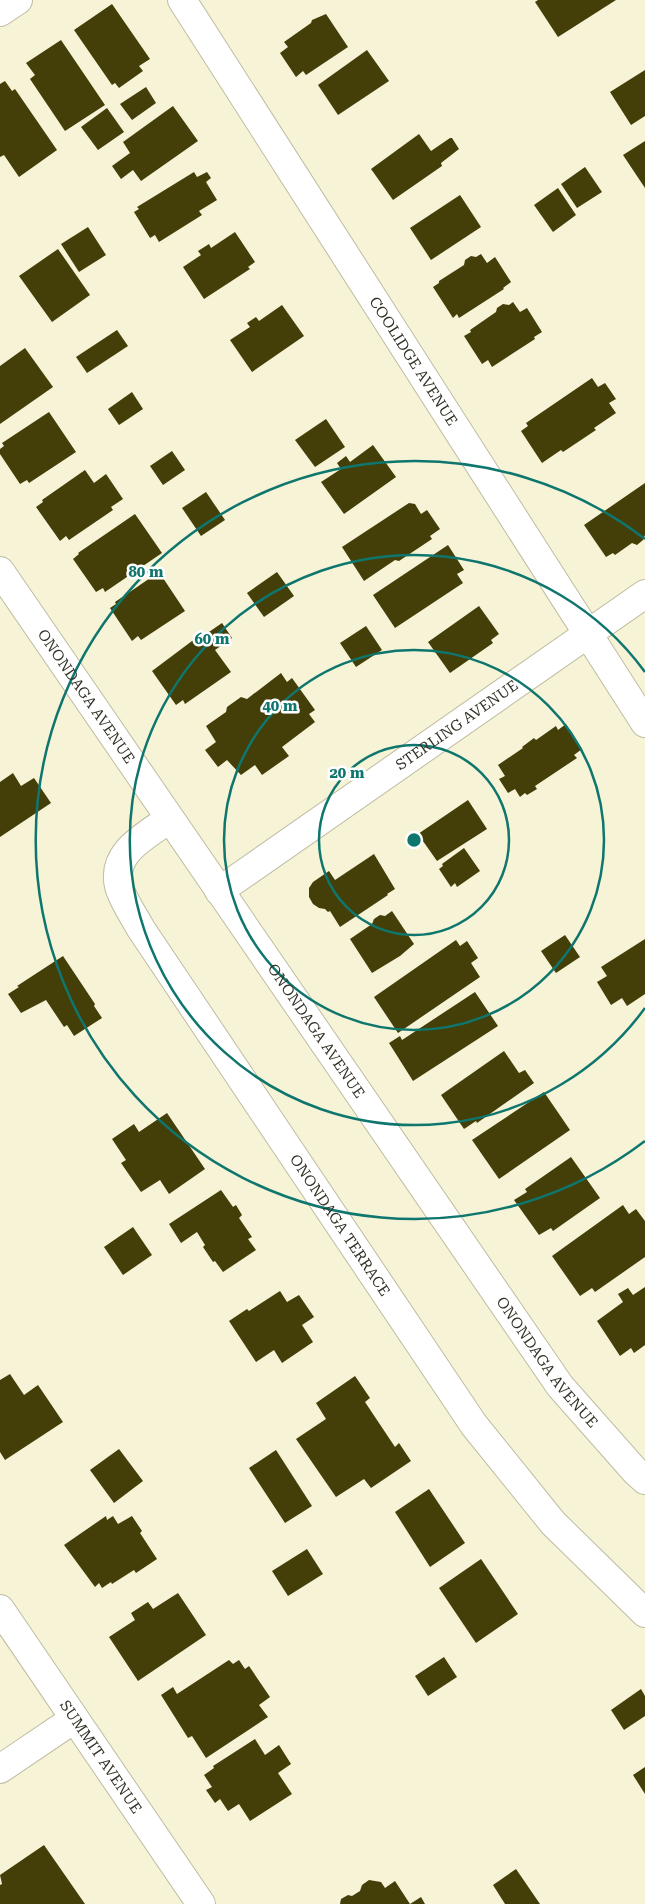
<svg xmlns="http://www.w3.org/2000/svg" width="645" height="1904" font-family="'Roboto Serif',serif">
<rect width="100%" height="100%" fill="#f6f3d7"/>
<g fill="#443e08">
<polygon points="538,0 616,0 558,37 535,2"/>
<polygon points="112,4 150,59 139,66 143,71 119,88 115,83 112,85 74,30"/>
<polygon points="326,14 348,47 306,75 303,71 296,77 280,53 288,47 284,42 311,23 312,20"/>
<polygon points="61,40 105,105 65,131 30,79 35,75 26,63"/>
<polygon points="367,50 389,81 338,115 318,85"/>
<polygon points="645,70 645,116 631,125 610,92"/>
<polygon points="5,81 12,91 15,89 57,150 19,177 4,155 0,157 0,84"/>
<polygon points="146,87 156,103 132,120 120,104"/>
<polygon points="173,106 198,141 141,181 133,170 121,179 112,166 130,153 123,142"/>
<polygon points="107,108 124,132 98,150 81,127"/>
<polygon points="419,134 431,151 450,138 452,138 459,149 441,163 442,166 393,200 371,169"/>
<polygon points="645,141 645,188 623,155"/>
<polygon points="585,167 602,192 577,208 561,184"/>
<polygon points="194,172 197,177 207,172 211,178 206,182 217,200 199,211 202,215 159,242 155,235 150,238 134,212 139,209 137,207"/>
<polygon points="558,188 576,215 553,232 534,205"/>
<polygon points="460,195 481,227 431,260 410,228"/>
<polygon points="88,227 106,255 79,272 61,244"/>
<polygon points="235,232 255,262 248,267 250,269 204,299 183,267 201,255 198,251 209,244 211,248"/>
<polygon points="58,249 90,295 52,322 19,276"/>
<polygon points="481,254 487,263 495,257 511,282 503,288 504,289 459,318 457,314 453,318 433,287 439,283 439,281 464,265 465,260 471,256 476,257"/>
<polygon points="513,302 520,312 527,308 542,332 534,337 535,339 492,367 488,360 482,364 464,336 471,332 470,330 496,312 497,308 503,304 509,305"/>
<polygon points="282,305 304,336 252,372 230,340 250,327 247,323 256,317 259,321"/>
<polygon points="117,330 128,346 87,373 76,357"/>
<polygon points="25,348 53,387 0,424 0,366"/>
<polygon points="592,378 598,387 605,383 616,399 609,403 616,413 594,428 596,430 563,452 561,450 542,463 521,431 528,426 526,423"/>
<polygon points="132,392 143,409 119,425 108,409"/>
<polygon points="49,412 76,452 29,483 27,480 20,484 0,454 0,449 4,446 2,443"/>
<polygon points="326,419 345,447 315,467 295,440"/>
<polygon points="373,445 396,477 344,514 321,482 341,469 337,463 346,456 350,462"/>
<polygon points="172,451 185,470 163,485 150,466"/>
<polygon points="85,470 94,483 106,474 123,499 111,507 113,510 69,540 66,536 60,541 36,507 43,502 42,500"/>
<polygon points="645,483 645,535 643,540 637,545 632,543 615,555 613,553 606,557 584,525"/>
<polygon points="206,492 225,520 201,536 182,508"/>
<polygon points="409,503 415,504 421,514 427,510 440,529 430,536 432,539 399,561 395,560 364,581 342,547"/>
<polygon points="135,514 162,553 105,592 103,588 96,592 73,559 79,554 78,553"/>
<polygon points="448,545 464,570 457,574 463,583 395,628 373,595"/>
<polygon points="159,572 185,611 141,640 138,636 132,641 110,608 116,604 115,602"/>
<polygon points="277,572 294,596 264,617 247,593"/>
<polygon points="479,606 499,634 491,640 493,643 450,673 428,642"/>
<polygon points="222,623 232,638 215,650 231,672 185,704 183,700 176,705 152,671 204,632 206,634"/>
<polygon points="366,626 382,650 356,667 340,643"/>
<polygon points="281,673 287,682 292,678 315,710 309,714 315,722 282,747 289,756 262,775 255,765 241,775 227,760 218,767 205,750 216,742 206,726 226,712 227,707 241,697 247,699"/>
<polygon points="566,724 582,749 574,755 577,758 535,786 537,789 527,795 525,793 520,797 515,789 508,793 499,779 505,776 498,765 523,748 522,747 534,738 536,740 556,726 558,730"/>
<polygon points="13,773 21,786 34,778 51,803 0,837 0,782"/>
<polygon points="468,800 487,829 437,861 418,834"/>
<polygon points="464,848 480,871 457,887 455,883 451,887 439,869 443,866 442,864"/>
<polygon points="374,854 395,889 387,894 388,895 340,927 330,911 328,912 325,909 319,908 313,904 309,897 309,888 313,882 329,871 335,880"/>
<polygon points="392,911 414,944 400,956 372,973 350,939 372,924 374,919 380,915 385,916"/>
<polygon points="565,935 580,957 556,973 541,951"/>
<polygon points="645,939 645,994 627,1006 622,998 611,1005 597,982 607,976 601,967"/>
<polygon points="456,940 460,946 467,941 478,958 471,963 480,977 398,1033 374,997"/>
<polygon points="63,956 95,1004 94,1006 102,1018 74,1036 67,1025 64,1027 46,1000 21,1013 8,994 19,987 17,986"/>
<polygon points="475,992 498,1026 413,1081 389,1043 400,1036 402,1040"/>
<polygon points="504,1051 519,1073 525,1070 534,1083 477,1123 476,1121 464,1129 441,1095"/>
<polygon points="544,1092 570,1130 499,1179 472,1140"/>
<polygon points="167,1113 205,1169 169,1194 160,1180 141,1192 121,1163 126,1160 112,1139 134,1124 139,1132"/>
<polygon points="571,1157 600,1198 553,1231 551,1228 539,1235 514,1200 527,1192 525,1189"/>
<polygon points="221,1190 233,1207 236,1205 242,1215 239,1218 252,1237 248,1239 256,1250 223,1272 215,1261 213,1262 203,1247 205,1245 197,1232 181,1243 169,1224"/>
<polygon points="623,1205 629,1214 636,1209 645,1221 645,1257 595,1292 592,1288 580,1296 552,1256"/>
<polygon points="133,1227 152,1255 123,1275 104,1247"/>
<polygon points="645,1287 645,1345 634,1353 631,1348 620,1356 597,1321 623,1302 618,1294 628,1288 633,1295"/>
<polygon points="280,1291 287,1302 299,1295 314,1317 302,1325 313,1342 282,1363 274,1350 256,1362 229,1321 247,1309 249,1311"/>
<polygon points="10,1374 24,1395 38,1385 63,1422 5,1460 0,1452 0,1380"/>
<polygon points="355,1376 370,1398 365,1402 395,1447 399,1443 411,1461 371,1488 364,1479 336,1497 296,1439 326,1419 316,1403"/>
<polygon points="119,1449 143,1481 114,1503 90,1470"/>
<polygon points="276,1450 312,1506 285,1523 249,1468"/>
<polygon points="429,1489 465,1543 430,1567 395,1512"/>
<polygon points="106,1516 107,1520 113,1516 118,1524 132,1516 142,1531 140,1533 157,1559 136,1573 134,1570 112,1584 111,1582 102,1588 99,1583 95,1587 64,1545"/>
<polygon points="307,1549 323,1574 288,1596 272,1571"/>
<polygon points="481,1559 518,1614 476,1643 439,1588"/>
<polygon points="178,1593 206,1635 138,1681 109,1637 135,1620 131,1613 148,1602 153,1609"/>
<polygon points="444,1657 457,1677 428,1696 415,1676"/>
<polygon points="229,1660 233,1664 239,1660 245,1669 249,1666 270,1697 259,1705 268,1717 206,1758 192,1736 188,1738 161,1695 173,1687 177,1694"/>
<polygon points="641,1689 645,1696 645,1716 624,1730 611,1710"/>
<polygon points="255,1739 265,1755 279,1745 291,1764 278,1773 292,1794 250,1821 239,1804 228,1811 220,1799 215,1803 206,1790 212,1787 204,1775 214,1768 213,1766"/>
<polygon points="645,1767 645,1794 633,1775"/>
<polygon points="44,1845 85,1904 0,1904 0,1885 2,1884 0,1875"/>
<polygon points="516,1869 540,1904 505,1904 493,1885"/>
<polygon points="369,1880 381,1882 385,1888 395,1881 410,1904 421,1897 425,1904 340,1904 341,1899 348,1895 352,1896 360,1891 362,1885"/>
</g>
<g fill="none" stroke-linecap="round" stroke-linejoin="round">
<defs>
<g id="minor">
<path id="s1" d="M182,0l463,723"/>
<polyline points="0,12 18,0"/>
<path id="s2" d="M0,571l560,815 76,86 9,8"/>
<path id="s3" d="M169,819c-23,17 -58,33 -50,67 2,11 16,32 22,43l333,496 79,98 92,90"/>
<path id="s4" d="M219,891l426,-297"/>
<path id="s5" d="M0,1609l201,295"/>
<polyline points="0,1769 74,1719"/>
</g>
</defs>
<use href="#minor" stroke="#bfbca2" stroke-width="30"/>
<use href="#minor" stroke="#fff" stroke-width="28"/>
</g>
<g fill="none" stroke="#0f766e" stroke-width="2.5">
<circle cx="414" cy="840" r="95"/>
<circle cx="414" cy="840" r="190"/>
<path d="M645 1008A285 285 0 1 1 645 672"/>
<path d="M645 1141A379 379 0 1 1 645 539"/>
</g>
<g text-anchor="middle" stroke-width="5" stroke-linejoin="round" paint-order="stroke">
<g font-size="15" fill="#343328" stroke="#fff">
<text dy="5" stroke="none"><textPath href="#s1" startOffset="429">COOLIDGE AVENUE</textPath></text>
<text dy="5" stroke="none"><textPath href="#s2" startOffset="152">ONONDAGA AVENUE</textPath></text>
<text dy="5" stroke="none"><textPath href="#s4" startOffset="290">STERLING AVENUE</textPath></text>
<text dy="5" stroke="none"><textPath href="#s2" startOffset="558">ONONDAGA AVENUE</textPath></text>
<text dy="5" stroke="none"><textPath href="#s3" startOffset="495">ONONDAGA TERRACE</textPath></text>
<text dy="5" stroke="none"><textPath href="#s2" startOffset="962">ONONDAGA AVENUE</textPath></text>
<text dy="5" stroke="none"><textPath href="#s5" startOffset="179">SUMMIT AVENUE</textPath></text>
</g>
</g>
<circle cx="414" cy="840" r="8" fill="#0f766e" stroke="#fff" stroke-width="2.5"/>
<g font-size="15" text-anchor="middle" font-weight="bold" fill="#0f766e" stroke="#fff" stroke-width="5" stroke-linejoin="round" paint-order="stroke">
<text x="146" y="577">80 m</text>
<text x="212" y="644">60 m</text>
<text x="280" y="711">40 m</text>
<text x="347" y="778">20 m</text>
</g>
</svg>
